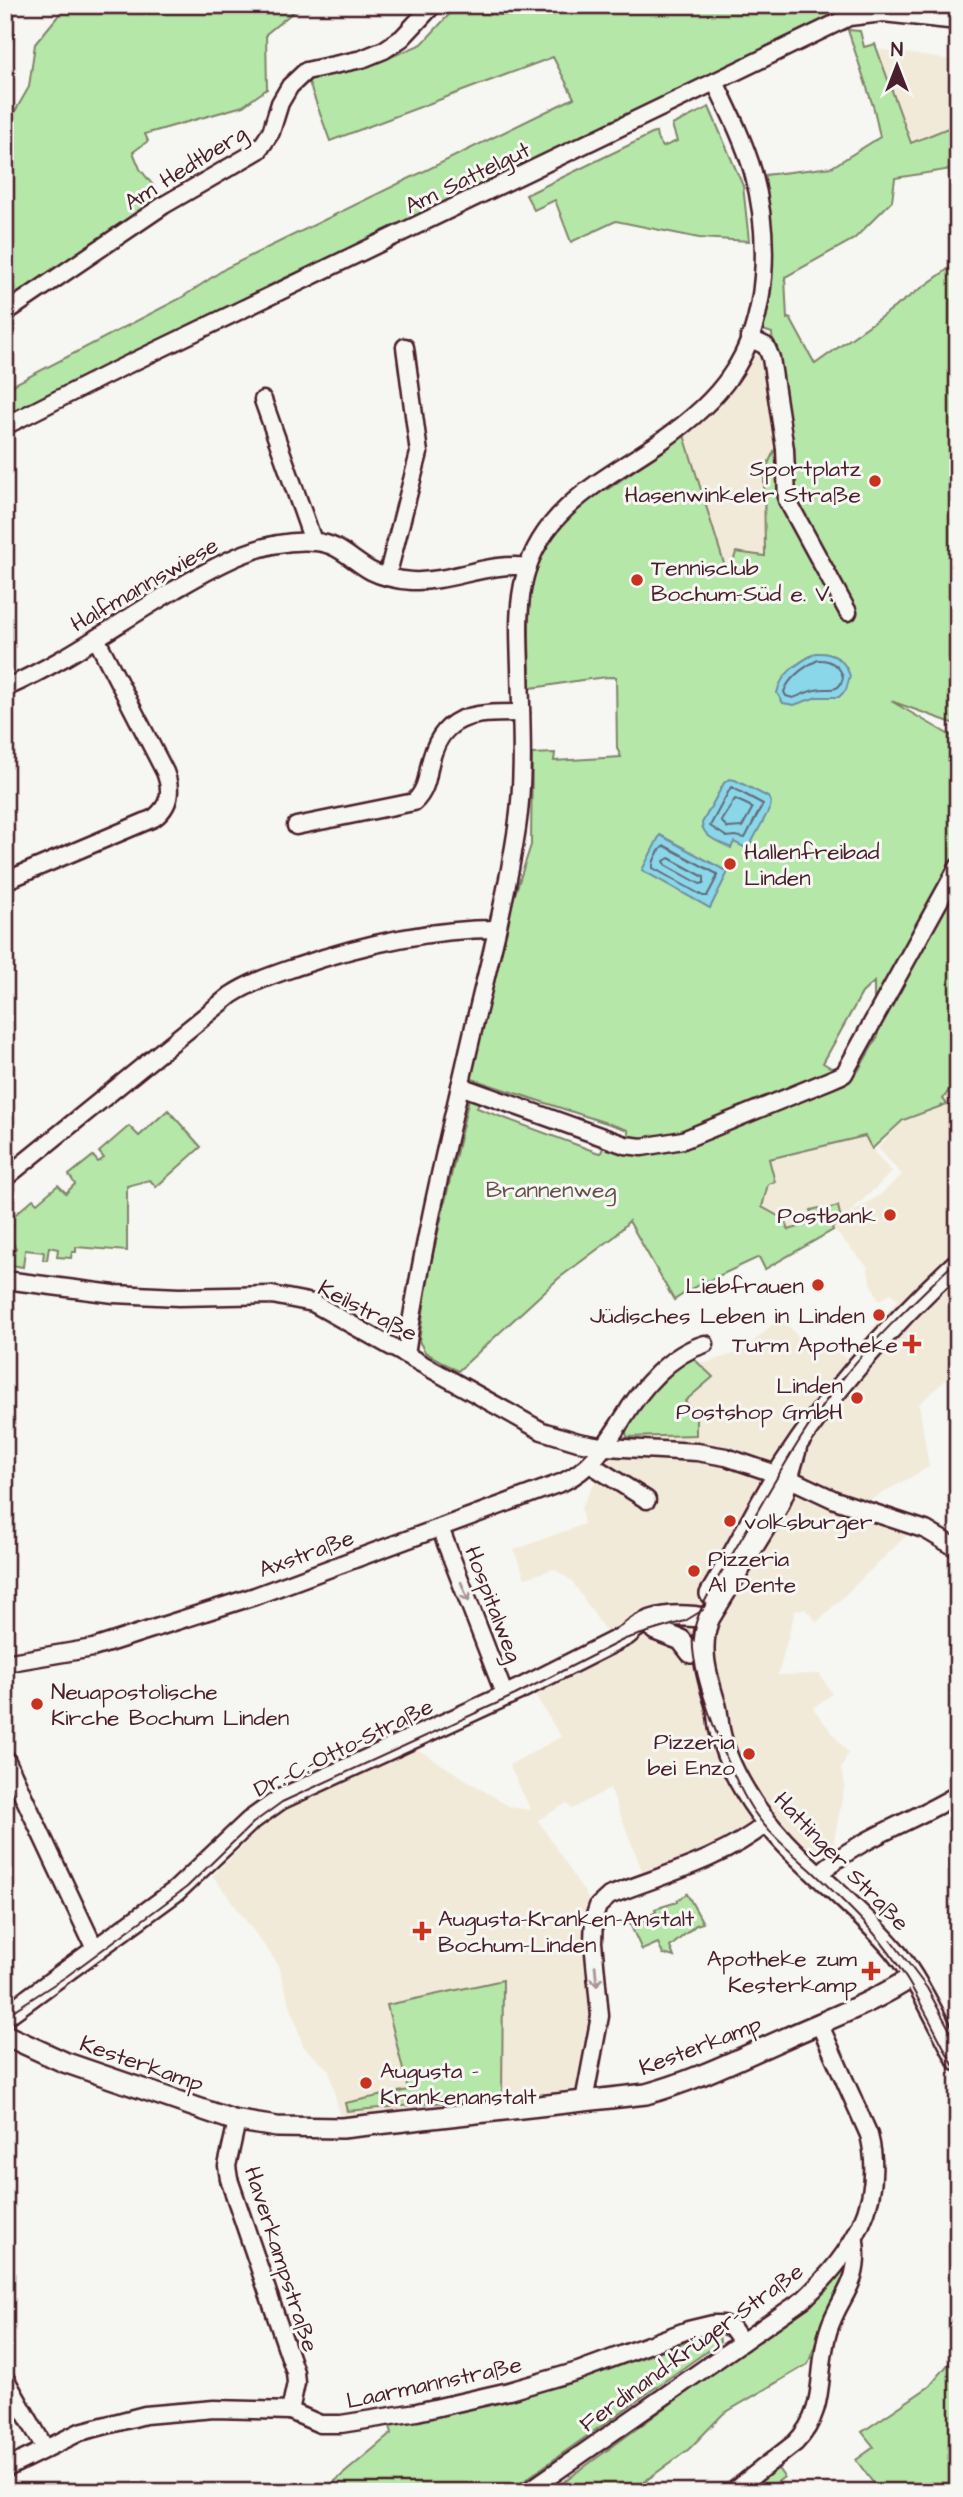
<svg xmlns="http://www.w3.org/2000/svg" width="963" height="2497" font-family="'Architects Daughter',sans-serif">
<rect width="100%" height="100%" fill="#f6f6f2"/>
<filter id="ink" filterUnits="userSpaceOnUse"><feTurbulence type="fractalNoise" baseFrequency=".0143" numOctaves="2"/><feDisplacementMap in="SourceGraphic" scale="14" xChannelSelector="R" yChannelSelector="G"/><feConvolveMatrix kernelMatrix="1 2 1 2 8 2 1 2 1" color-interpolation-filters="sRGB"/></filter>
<g filter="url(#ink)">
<g fill="#f2ead9">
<polygon points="877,49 958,61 958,124 911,143"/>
<polygon points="764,355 830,605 733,591 684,435 726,398 751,356"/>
<polygon points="958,1077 958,1369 919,1404 929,1467 868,1501 824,1486 817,1498 909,1530 908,1534 817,1622 805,1609 795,1611 778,1675 820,1674 832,1694 813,1708 848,1753 841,1769 845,1784 834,1840 837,1849 825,1854 813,1855 807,1853 783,1831 752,1833 645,1878 610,1788 572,1809 567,1803 538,1820 588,1898 599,2008 580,2093 340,2116 329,2070 303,2046 277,1963 213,1876 267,1821 290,1806 417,1749 510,1807 531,1810 509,1765 561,1737 525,1678 606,1632 572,1581 554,1569 525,1578 514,1550 584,1524 581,1508 625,1427 628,1437 696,1435 684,1401 713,1377 694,1359 705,1363 743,1351 781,1317 806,1346 816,1339 847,1358 898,1300 891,1293 879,1301 870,1280 867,1266 832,1228 823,1210 810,1211 813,1223 788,1230 785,1220 762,1207 768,1184 769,1159 866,1136 872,1149 892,1172 846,1216 881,1194 902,1175 878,1148 903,1120 946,1104 943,1099"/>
</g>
<g fill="#b5e7a8" stroke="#80836a" stroke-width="2" fill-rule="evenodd">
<polygon points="67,5 302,5 266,34 267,89 243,106 145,134 148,141 133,152 140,169 164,199 5,307 5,129 29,87 35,44"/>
<polygon points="613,5 881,5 841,13 782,40 5,421 5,389 181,298 226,268 574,98 553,57 330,141 308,80 374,64 422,44 455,8 498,15 556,12"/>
<path d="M848,30l12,1 4,16 11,-3 36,99 47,-19v44l-63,10 -3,23 -38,38 -69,38 2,42 3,-1 25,46 143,-102v463l-67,-24 67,39v337l-15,22 4,5 -44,16 -31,29 -7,-13 -96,23 6,23 -7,2 -6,23 23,13 3,10 25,-7 -2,-13 8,-2 4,2 15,-4 3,13 -9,9 1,2 -68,39 -6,-12 -66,31 -19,12 -45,-79 -15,16 -55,41 -101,93 -33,-19 -6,-11 10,-70 40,-173h11l-3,10 119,44 5,1 3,-9 25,5 -1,-19 -162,-53 37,-146 28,-86 1,-91 23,-1 -1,8 67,-4 -4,-9 -1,-71c-28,0 -57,8 -86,11 0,-61 -11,-126 38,-173 12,-11 26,-20 38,-29l2,3 76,-54 42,135 5,-1 5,-17 29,4 -1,-84 14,-29 -6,-110 -9,-3c9,-52 6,-103 2,-155l67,-8 48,-30 -6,-28zM874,982v29l4,25 -20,35 -9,7 -26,-15 39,-70z"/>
<polygon points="709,107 743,186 749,241 699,238 616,221 571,242 555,200 534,210 526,195 656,132 657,138 663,147 677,141 672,125"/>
<polygon points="168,1110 201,1147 156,1187 150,1180 127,1186 127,1251 76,1247 76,1252 72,1252 71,1258 57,1257 58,1249 49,1247 47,1260 43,1260 44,1252 25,1250 23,1267 5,1264 5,1257 16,1248 5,1232 13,1226 9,1220 33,1199 37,1203 58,1185 66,1193 75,1184 69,1175 93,1156 98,1162 104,1158 99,1152 129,1126 139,1136"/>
<polygon points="685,1359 694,1359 713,1377 685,1401 696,1414 696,1435 627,1437 625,1427 653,1387"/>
<polygon points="687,1894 703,1923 696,1925 670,1947 674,1957 663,1954 658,1943 642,1950 630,1924 650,1918 650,1915 656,1912 655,1909 677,1902 677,1900"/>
<polygon points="503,1980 502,2097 347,2111 345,2103 408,2090 387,2005"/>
<polygon points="848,2266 851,2271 826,2316 808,2364 723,2414 689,2449 640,2485 635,2492 550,2492 806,2305"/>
<polygon points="719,2335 720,2342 508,2492 322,2492 392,2433 389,2423 493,2403 574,2382 701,2337"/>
<polygon points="955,2356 958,2356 958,2492 880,2492 856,2460 874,2447 862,2432 930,2386"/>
<polygon points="777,2467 784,2477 771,2487 776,2492 747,2492"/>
</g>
<g fill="#8ad7ea" stroke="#708d9e" stroke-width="2">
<path d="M816,653c17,-1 29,7 34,23l-4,14 -7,7h-22l-23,8 -11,-2 -6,-10c4,-20 22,-31 39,-40z"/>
<path d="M729,779l6,1 33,17 3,5 -1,6 -22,41 -14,-7 -3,6c-11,-6 -29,-11 -29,-25l22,-40z"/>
<polygon points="660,835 728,872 710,908 642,870"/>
</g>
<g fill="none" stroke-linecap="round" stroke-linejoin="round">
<g stroke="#646977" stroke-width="2">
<path d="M818,660c12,-1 22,6 25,17 -3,17 -14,10 -28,13 -7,1 -15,6 -22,8l-7,-2 -2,-4c5,-15 20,-25 34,-32z"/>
<polygon points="731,787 763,804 745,838 735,836 727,837 710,826"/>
<polygon points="735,799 750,806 752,809 742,827 728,828 721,821"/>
<path d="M665,846l52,28v3l-10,19h-4l-50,-28c-1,-6 6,-20 12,-22z"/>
<polygon points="669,858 704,877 704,883 700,884 666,865 664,861"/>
</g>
<defs>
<g id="minor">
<polyline points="5,313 164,205 259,150 271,132 280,103 290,86 306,71 362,59 384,50 402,38 433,5"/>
<polyline points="749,338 766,346 771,358 785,449 787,500 848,612"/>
<polyline points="263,400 313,541"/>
<polyline points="5,426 108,374 849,17 883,13 958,21"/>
<polyline points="387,577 419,453 405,347"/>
<path d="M5,688c60,-26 114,-66 171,-99 43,-25 87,-51 139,-47 23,1 36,18 56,29 12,6 27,9 41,10 38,2 77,-20 116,-14"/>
<path d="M296,826l118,-24c10,-9 13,-21 15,-34 11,-56 44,-55 92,-55"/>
<path d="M5,881l149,-63c17,-13 18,-28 11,-46l-69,-134"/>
<polyline points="460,1086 625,1145 642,1147 683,1140 830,1080 844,1074 958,867"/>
<path d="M5,1178l226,-183c20,-13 42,-20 65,-28 64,-22 133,-38 201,-38"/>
<polyline points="5,1280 114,1294 179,1297 272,1295 313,1303 542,1431 578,1442 606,1447 697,1452 726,1457 788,1478 835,1500 926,1530 958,1549"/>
<path d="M406,1355c16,-111 43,-220 68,-329 16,-66 33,-132 43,-198 8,-53 4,-108 3,-161 -1,-31 -3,-61 5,-91 18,-69 81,-97 135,-134 26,-18 53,-40 71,-67 39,-55 39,-140 22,-203 -9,-31 -24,-61 -38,-90"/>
<polyline points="590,1464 647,1500"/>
<polyline points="440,1528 505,1696"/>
<path d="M5,1663l88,-15 162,-52 308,-114c29,-14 42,-36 59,-62 19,-32 48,-66 83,-76"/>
<polyline points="5,1757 96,1951"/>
<path d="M819,1874c39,-36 94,-52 139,-80"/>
<path d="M584,2101l16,-85 -7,-74 1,-24 4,-12 11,-10c53,-21 113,-36 158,-73"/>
<polyline points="237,2121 227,2166 229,2179 295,2372 296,2383 290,2411"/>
<polyline points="5,2378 45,2448"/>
<polyline points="5,2469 80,2432 145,2415 214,2409 290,2411 320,2424 341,2424 417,2412 509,2391 578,2371 688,2330 713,2324 723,2324 733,2329 742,2342"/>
<path d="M527,2492l277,-193c47,-44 82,-97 65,-164l-50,-112"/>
<path d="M732,2492l63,-49c33,-33 21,-71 33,-111 11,-38 33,-45 27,-91"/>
</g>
<g id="tertiary">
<path d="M796,1450l-12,42 -7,16 -68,111c-11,31 -2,57 7,87 2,8 2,14 3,21 4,22 15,46 26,64 34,60 104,105 149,159 26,32 44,74 64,111"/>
<path d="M710,1594c26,-42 47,-88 74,-130 49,-75 108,-141 174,-202"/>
<polyline points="655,1630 681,1640 691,1653"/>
<path d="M5,2016l171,-125 74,-70 31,-22 237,-109 109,-55c20,-21 54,-22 82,-16"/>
<path d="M5,2035l59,27 169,58 44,7 65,1 304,-34c49,-13 94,-36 140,-56 42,-19 87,-35 126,-61"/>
</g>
</defs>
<use href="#minor" stroke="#4a1f2b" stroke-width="21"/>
<use href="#tertiary" stroke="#4a1f2b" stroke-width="24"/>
<use href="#minor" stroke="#f6f6f2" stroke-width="16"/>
<use href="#tertiary" stroke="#f6f6f2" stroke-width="19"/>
<g stroke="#4a1f2b" stroke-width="2">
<path d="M958,1259c-38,37 -77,73 -111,114 -43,53 -75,114 -110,173 -14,25 -41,62 -44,90 -4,37 38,141 59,173 16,24 38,42 59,61 20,19 41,39 60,60 37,41 60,95 87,144"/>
<polyline points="891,1940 927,1988 958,2045"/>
<polyline points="5,2016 67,1976 187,1887 253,1823 282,1802 515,1695 625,1639 685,1621 703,1610"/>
</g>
</g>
<defs><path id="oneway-shaft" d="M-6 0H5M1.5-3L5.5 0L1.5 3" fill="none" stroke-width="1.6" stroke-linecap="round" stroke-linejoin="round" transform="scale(1.75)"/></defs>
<g stroke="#a99598">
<use href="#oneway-shaft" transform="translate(465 1592) rotate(68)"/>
<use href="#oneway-shaft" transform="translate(596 1976) rotate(85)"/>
</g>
</g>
<g fill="#c8321e" stroke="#f6f6f2" stroke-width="2.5">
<circle cx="875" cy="481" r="7"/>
<circle cx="637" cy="580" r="7"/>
<circle cx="730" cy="864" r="7"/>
<circle cx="890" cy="1215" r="7"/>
<circle cx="818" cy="1285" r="7"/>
<circle cx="879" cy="1315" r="7"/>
<path d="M908.5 1333.5h7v7h7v7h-7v7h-7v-7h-7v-7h7z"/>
<circle cx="857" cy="1398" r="7"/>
<circle cx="730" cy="1521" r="7"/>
<circle cx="694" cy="1571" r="7"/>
<circle cx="37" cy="1704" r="7"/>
<circle cx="749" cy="1754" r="7"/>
<path d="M418.5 1920.5h7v7h7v7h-7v7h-7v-7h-7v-7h7z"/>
<path d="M867.5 1960.5h7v7h7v7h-7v7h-7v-7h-7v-7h7z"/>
<circle cx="366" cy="2083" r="7"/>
</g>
<g text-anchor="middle" stroke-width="6" stroke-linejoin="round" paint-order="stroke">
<g font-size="23" fill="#4a1f2b" stroke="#f6f6f2">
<text transform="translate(185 167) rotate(-32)" y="8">Am Hedtberg</text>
<text transform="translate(467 177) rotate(-26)" y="8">Am Sattelgut</text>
<text transform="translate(144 584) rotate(-30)" y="8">Halfmannswiese</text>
<text transform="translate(368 1310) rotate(27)" y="8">Keilstraße</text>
<text transform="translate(306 1553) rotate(-20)" y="8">Axstraße</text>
<text transform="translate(494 1604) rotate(69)" y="8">Hospitalweg</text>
<text transform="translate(343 1747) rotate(-26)" y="8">Dr.-C.-Otto-Straße</text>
<text transform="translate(842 1861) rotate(46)" y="8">Hattinger Straße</text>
<text transform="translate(700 2045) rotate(-21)" y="8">Kesterkamp</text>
<text transform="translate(142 2063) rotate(19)" y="8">Kesterkamp</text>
<text transform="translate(282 2259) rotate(72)" y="8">Haverkampstraße</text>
<text transform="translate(691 2347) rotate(-36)" y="8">Ferdinand-Krüger-Straße</text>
<text transform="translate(434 2382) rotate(-12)" y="8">Laarmannstraße</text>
</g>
<g font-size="23" fill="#4a1f2b" stroke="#f6f6f2" text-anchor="end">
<text x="861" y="476">Sportplatz<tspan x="861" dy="26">Hasenwinkeler Straße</tspan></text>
<text x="651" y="575" text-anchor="start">Tennisclub<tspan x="651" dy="26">Bochum-Süd e. V.</tspan></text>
<text x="744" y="859" text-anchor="start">Hallenfreibad<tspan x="744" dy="26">Linden</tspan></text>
<text x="876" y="1223">Postbank</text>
<text x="804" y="1293">Liebfrauen</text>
<text x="865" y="1323">Jüdisches Leben in Linden</text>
<text x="898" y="1352">Turm Apotheke</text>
<text x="843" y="1393">Linden<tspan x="843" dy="26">Postshop GmbH</tspan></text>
<text x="744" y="1529" text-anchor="start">volksburger</text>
<text x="708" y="1566" text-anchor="start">Pizzeria<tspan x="708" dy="26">Al Dente</tspan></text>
<text x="51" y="1699" text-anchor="start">Neuapostolische<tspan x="51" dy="26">Kirche Bochum Linden</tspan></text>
<text x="735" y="1749">Pizzeria<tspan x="735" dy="26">bei Enzo</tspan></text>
<text x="438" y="1926" text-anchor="start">Augusta-Kranken-Anstalt<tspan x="438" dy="26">Bochum-Linden</tspan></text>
<text x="857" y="1966">Apotheke zum<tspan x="857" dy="26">Kesterkamp</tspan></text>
<text x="380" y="2078" text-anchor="start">Augusta -<tspan x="380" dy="26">Krankenanstalt</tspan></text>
</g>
<g font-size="23" fill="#65514a" stroke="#f6f6f2">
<text x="551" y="1197">Brannenweg</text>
</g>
</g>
<rect width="963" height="2497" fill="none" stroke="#f6f6f2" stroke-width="28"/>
<rect x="14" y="14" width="935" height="2469" fill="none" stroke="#4a1f2b" stroke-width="2.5" filter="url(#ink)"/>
<g transform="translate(897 66)" stroke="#f6f6f2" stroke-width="5" paint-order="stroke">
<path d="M0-5L12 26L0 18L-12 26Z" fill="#4a1f2b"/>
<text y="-10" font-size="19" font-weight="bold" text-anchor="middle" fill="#4a1f2b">N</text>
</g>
</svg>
